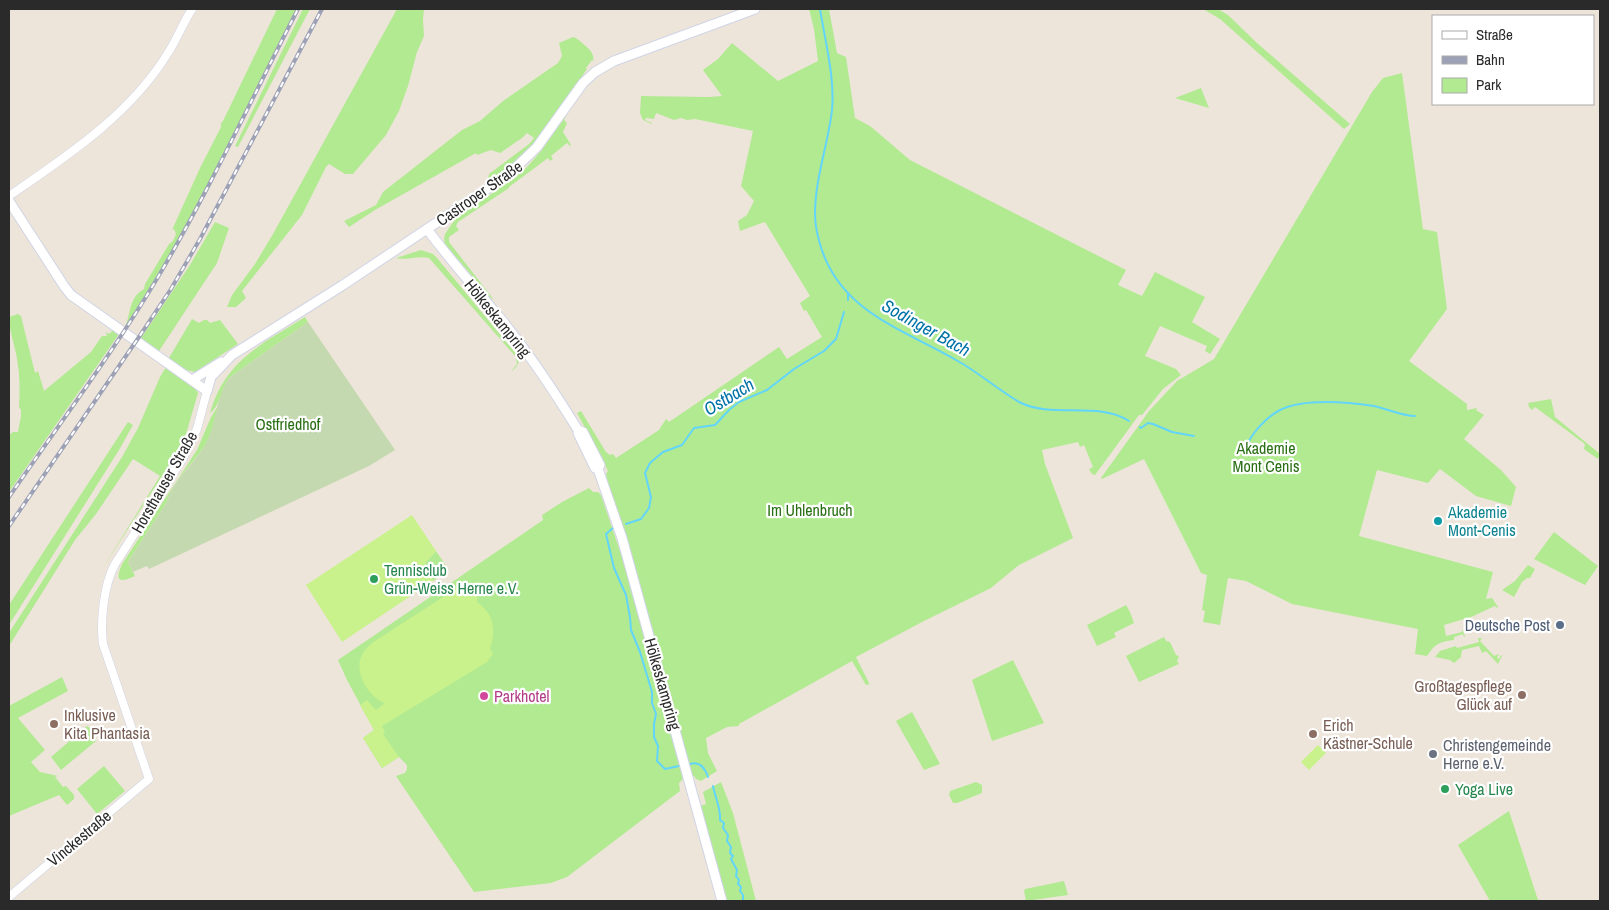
<svg xmlns="http://www.w3.org/2000/svg" width="1609" height="910" font-family="'Archivo Narrow',sans-serif">
<rect width="100%" height="100%" fill="#eee5da"/>
<g fill="#b1ea91">
<path d="M277,9h19c-54,107 -105,217 -171,318 6,-12 3,-29 19,-38l1,-5 24,-40 4,-3 3,-7 -2,-5 -2,1 28,-62 21,-41v-4l2,-2z"/>
<polygon points="303,9 310,9 238,147 235,146"/>
<polygon points="397,9 424,9 423,19 424,36 417,52 408,86 399,111 386,135 353,174 345,174 329,164 326,167 302,215 242,291 246,298 236,307 227,307 232,295 255,264 273,234"/>
<polygon points="809,9 829,9 837,53 846,57 855,118 870,126 910,160 1126,270 1118,285 1142,296 1155,272 1205,297 1192,322 1220,339 1210,354 1205,351 1207,346 1160,326 1145,356 1176,369 1181,375 1163,389 1142,415 1139,415 1095,475 1092,474 1089,469 1093,467 1084,445 1080,447 1078,442 1042,450 1045,464 1073,538 1019,565 991,588 924,621 856,657 871,687 869,684 866,685 852,661 739,724 739,726 727,727 706,738 708,753 717,771 701,781 696,779 694,776 692,776 608,484 606,474 608,471 577,413 581,411 606,452 610,455 613,454 616,458 659,430 666,419 669,422 779,347 787,359 822,337 806,310 804,311 800,303 810,296 765,222 740,231 738,221 747,215 754,201 741,186 753,131 695,119 687,120 681,118 674,120 656,113 654,119 646,118 645,120 652,123 652,124 643,120 640,113 641,96 708,97 722,96 703,70 718,59 732,43 778,81 818,61 814,29"/>
<polygon points="1203,9 1218,9 1228,15 1257,43 1350,124 1344,129 1220,19"/>
<path d="M573,37l3,1c7,6 20,14 17,23l-1,-1 -6,8 1,1 -51,75 -19,19 -26,18 -3,-2 1,-5 40,-30 5,-6 -7,-5 -5,5 -22,15 -9,-3 -14,5 -1,-2 -101,57 -26,17 -5,-6 32,-16 7,-13 79,-62 18,-9 23,-20 55,-38 4,-7 -3,-13z"/>
<path d="M1402,73l21,156 14,3 10,77 -38,52 58,43v6l10,-2 -1,2 8,5 -20,24 37,31 15,17 -5,19 -35,-10 -36,-27 -12,14 -51,-13 -18,66 134,36 -7,27 6,-1 6,9 -1,1 -2,-2 -24,11 -27,8 2,11 16,-4v-3l3,7 -1,1 -1,-3 -9,3v3c-15,2 -18,3 -27,16l-12,-2 3,-25 -126,-25 -46,-23 -18,-3 -8,47 -17,-3 2,-11 -3,-1 5,-35 -6,-2 -57,-114 -42,20 -1,-1 48,-67 28,-30 37,-22 158,-267 11,-14z"/>
<polygon points="1201,88 1209,108 1175,98"/>
<polygon points="568,113 564,120 567,123 563,132 571,145 570,146 567,143 551,156 553,159 550,161 548,158 509,187 509,188 458,222 456,226 459,230 449,237 449,242 494,300 490,297 445,244 444,239 445,234 456,218 513,179 527,167 541,151"/>
<polygon points="215,222 229,228 217,263 159,351 141,338 190,265"/>
<path d="M421,250l12,4 4,4 80,97c4,7 0,12 -6,17l6,-8 -1,-7 -87,-99c-11,-3 -22,3 -33,0z"/>
<path d="M18,314l3,2 14,57 3,-2 6,20 47,-39 11,-16h5l-1,-4 3,2 4,-4 6,4 -110,158v-57l4,-3h5l3,-16v-6l-2,-3c1,-16 1,-32 -2,-48 -2,-14 -8,-28 -8,-42z"/>
<path d="M305,317l3,5 -79,56c-8,11 -8,27 -19,35 15,-53 52,-69 95,-96z"/>
<polygon points="192,319 199,323 204,320 207,320 210,323 220,320 238,344 195,372 186,370 169,358"/>
<polygon points="166,367 195,388 198,393 186,434 180,448 99,574 160,476 133,459 96,514 75,540 9,646 9,633 122,457 138,428 160,377"/>
<polygon points="1551,399 1555,417 1600,454 1598,459 1584,449 1585,444 1535,407 1532,410 1529,407 1528,403"/>
<path d="M218,406c-3,14 -6,28 -14,41 -12,18 -31,33 -37,55l-39,60 7,14c-17,8 -20,4 -13,-12l75,-114 14,-33z"/>
<polygon points="128,422 133,425 119,450 9,625 9,605"/>
<polygon points="589,488 593,492 598,492 601,495 622,557 683,779 679,783 680,791 567,877 551,883 474,892 396,776 405,773 407,769 407,765 399,757 382,768 363,738 374,730 347,680 338,660 543,520 542,515 562,502"/>
<polygon points="1554,532 1598,566 1585,585 1534,559"/>
<polygon points="436,551 449,570 433,581 425,563"/>
<polygon points="1528,565 1535,569 1530,578 1527,578 1522,582 1514,597 1502,590 1515,581"/>
<polygon points="1126,605 1130,612 1134,623 1114,633 1116,637 1097,646 1087,625"/>
<polygon points="1164,637 1166,641 1170,642 1176,655 1179,656 1177,661 1179,664 1139,682 1126,656"/>
<polygon points="1478,638 1482,638 1480,641 1494,656 1499,654 1497,658 1499,659 1501,655 1502,656 1498,664 1486,651 1482,653 1479,646 1462,650 1461,657 1454,663 1450,660 1435,657 1440,651 1456,646 1457,648 1479,642"/>
<polygon points="1013,660 1044,723 992,741 972,680"/>
<polygon points="62,677 68,691 18,718 45,750 31,762 40,772 58,776 55,777 63,787 66,786 74,795 74,799 67,805 59,795 9,816 9,706"/>
<polygon points="912,712 940,764 924,770 896,721"/>
<polygon points="87,726 94,731 96,741 61,770 51,757"/>
<polygon points="104,766 125,791 97,814 77,789"/>
<polygon points="721,782 733,813 756,901 726,901 700,806 706,804 703,792"/>
<polygon points="976,782 982,785 982,793 957,803 953,803 949,795 950,791"/>
<polygon points="1509,811 1537,897 1539,901 1490,901 1458,845"/>
<polygon points="1064,881 1068,895 1026,901 1024,891 1025,889"/>
</g>
<path fill="#c5d9b0" d="M308,322l87,128 -26,16 -220,103 -2,-3 -14,6 -5,-10 39,-60c6,-22 25,-36 37,-55 13,-21 11,-49 25,-69z"/>
<g fill="#c9f28c">
<polygon points="412,515 436,551 425,563 433,581 342,642 306,585"/>
<path d="M460,586h18l-1,16c16,11 20,28 13,46l3,6 -6,8 -105,64 3,6 -2,2 16,23 -17,11 -19,-30 11,-8 -14,-25 7,-5 9,10 9,-7c-16,-5 -32,-32 -23,-48 2,-5 7,-9 10,-12z"/>
<polygon points="1318,745 1326,753 1309,770 1301,762"/>
</g>
<g fill="none" stroke-linecap="round" stroke-linejoin="round">
<g stroke="#63d5fa" stroke-width="2">
<path d="M820,9c5,32 15,68 12,101 -4,35 -17,68 -17,104 0,9 2,20 5,30 19,67 82,85 136,116 22,12 41,29 63,42 33,17 79,-1 110,19"/>
<polyline points="848,300 848,293"/>
<polyline points="1140,427 1141,428 1148,423 1153,424 1172,432 1194,436"/>
<path d="M1237,450l8,-1c6,-15 20,-31 35,-39 24,-12 68,-8 94,-4 14,3 28,10 41,10"/>
<polyline points="626,524 641,519 649,508 651,497 645,473 650,463 663,452 682,445 694,428 715,425 729,410 739,402 767,390 794,369 824,351 836,339 844,312"/>
<polyline points="613,528 606,534 614,568 626,595 630,617 631,630 640,652 652,692 652,703 656,714 654,724 654,737 658,746 657,761 665,769 679,766"/>
<path d="M690,764c10,-3 15,4 18,13"/>
<path d="M713,786c2,11 8,22 7,34l4,3 -1,5 5,7 -1,6 4,6 -1,6 3,3 -2,3 6,11 -1,6 3,4 -1,4 3,3 -1,4 3,4v6"/>
</g>
<defs>
<g id="tertiary">
<path d="M9,196c58,-40 121,-81 159,-143 9,-14 15,-30 24,-44"/>
<path d="M9,897l140,-118 -46,-135c-3,-23 1,-60 12,-80l68,-106 14,-29 10,-38"/>
</g>
<g id="secondary">
<polyline points="9,201 64,286 71,295 207,391"/>
<path d="M427,229c23,31 48,59 73,89 29,35 54,73 78,112l5,2 17,33 -2,4 24,69 100,363"/>
<polyline points="192,380 221,362"/>
<polyline points="207,391 211,377 232,355 343,285 508,175 537,147 583,83 595,72 614,61 755,9"/>
<polyline points="578,433 595,468 598,469"/>
</g>
</defs>
<use href="#tertiary" stroke="#d0d4e5" stroke-width="9"/>
<use href="#secondary" stroke="#d0d4e5" stroke-width="11"/>
<use href="#tertiary" stroke="#fff" stroke-width="8"/>
<use href="#secondary" stroke="#fff" stroke-width="9"/>
<defs>
<g id="rail">
<path d="M9,497c50,-73 104,-144 149,-220 51,-86 94,-179 140,-268"/>
<polyline points="9,526 139,337 171,289 200,239 322,9"/>
</g>
</defs>
<use href="#rail" stroke="#9da1b6" stroke-width="4"/>
<use href="#rail" stroke="#fff" stroke-width="2" stroke-dasharray="5.5" stroke-linecap="butt"/>
</g>
<circle fill="#0f9aa8" stroke="#fff" stroke-width="2" cx="1438" cy="521" r="5"/>
<g fill="#2e9e5b" stroke="#fff" stroke-width="2">
<circle cx="374" cy="579" r="5"/>
<circle cx="1445" cy="789" r="5"/>
</g>
<circle fill="#5c6f8a" stroke="#fff" stroke-width="2" cx="1560" cy="625" r="5"/>
<g fill="#8d6e63" stroke="#fff" stroke-width="2">
<circle cx="1522" cy="695" r="5"/>
<circle cx="54" cy="724" r="5"/>
<circle cx="1313" cy="734" r="5"/>
</g>
<circle fill="#d1479c" stroke="#fff" stroke-width="2" cx="484" cy="696" r="5"/>
<circle fill="#6b7280" stroke="#fff" stroke-width="2" cx="1433" cy="754" r="5"/>
<g text-anchor="middle" stroke-width="4.5" stroke-linejoin="round" paint-order="stroke">
<g font-size="16" fill="#2a2a2a" stroke="#fff">
<text transform="translate(479 193) rotate(-35)" y="6">Castroper Straße</text>
<text transform="translate(498 318) rotate(51)" y="6">Hölkeskampring</text>
<text transform="translate(164 482) rotate(-60)" y="6">Horsthauser Straße</text>
<text transform="translate(663 684) rotate(74)" y="6">Hölkeskampring</text>
<text transform="translate(79 838) rotate(-40)" y="6">Vinckestraße</text>
</g>
<g font-size="16" fill="#286e13" stroke="#fff">
<text x="288" y="430">Ostfriedhof</text>
<text x="1266" y="454">Akademie<tspan x="1266" dy="18">Mont Cenis</tspan></text>
<text x="810" y="516">Im Uhlenbruch</text>
</g>
<g font-size="16" fill="#0d838f" stroke="#fff" text-anchor="start">
<text x="1448" y="518">Akademie<tspan x="1448" dy="18">Mont-Cenis</tspan></text>
</g>
<g font-size="16" fill="#27864d" stroke="#fff" text-anchor="start">
<text x="384" y="576">Tennisclub<tspan x="384" dy="18">Grün-Weiss Herne e.V.</tspan></text>
<text x="1455" y="795">Yoga Live</text>
</g>
<g font-size="16" fill="#4e5e75" stroke="#fff" text-anchor="end">
<text x="1550" y="631">Deutsche Post</text>
</g>
<g font-size="16" fill="#785e54" stroke="#fff" text-anchor="start">
<text x="1512" y="692" text-anchor="end">Großtagespflege<tspan x="1512" dy="18">Glück auf</tspan></text>
<text x="64" y="721">Inklusive<tspan x="64" dy="18">Kita Phantasia</tspan></text>
<text x="1323" y="731">Erich<tspan x="1323" dy="18">Kästner-Schule</tspan></text>
</g>
<g font-size="16" fill="#b23c85" stroke="#fff" text-anchor="start">
<text x="494" y="702">Parkhotel</text>
</g>
<g font-size="16" fill="#5b616d" stroke="#fff" text-anchor="start">
<text x="1443" y="751">Christengemeinde<tspan x="1443" dy="18">Herne e.V.</tspan></text>
</g>
<g font-size="18" font-style="italic" fill="#0072a8" stroke="#fff">
<text transform="translate(926 328) rotate(29)" y="6">Sodinger Bach</text>
<text transform="translate(729 397) rotate(-31)" y="6">Ostbach</text>
</g>
</g>
<rect width="1609" height="910" fill="none" stroke="#2a2a2a" stroke-width="20"/>
<rect x="1432" y="15" width="162" height="90" fill="#ffffff" stroke="#aaaaaa"/>
<rect x="1442" y="31" width="25" height="8" fill="#ffffff" stroke="#aaaaaa"/>
<text x="1476" y="40" font-size="15" fill="#2a2a2a">Straße</text>
<rect x="1442" y="56" width="25" height="8" fill="#9da1b6" stroke="#aaaaaa"/>
<text x="1476" y="65" font-size="15" fill="#2a2a2a">Bahn</text>
<rect x="1442" y="78" width="25" height="15" fill="#b1ea91" stroke="#aaaaaa"/>
<text x="1476" y="90" font-size="15" fill="#2a2a2a">Park</text>
</svg>
